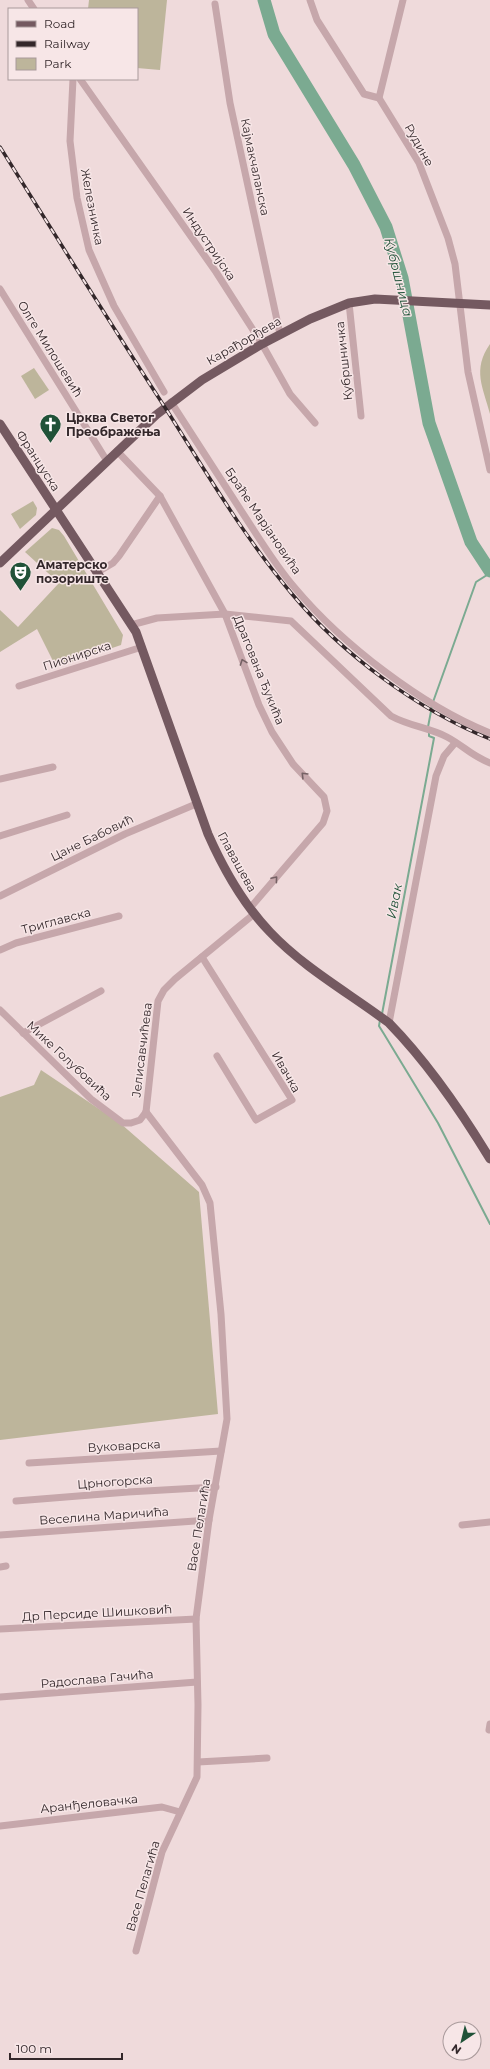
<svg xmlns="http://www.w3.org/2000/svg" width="490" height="2069" font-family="Montserrat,sans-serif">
<rect width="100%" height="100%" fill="#efdadb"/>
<g fill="#bdb59b">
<polygon points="89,0 167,0 160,70 137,68 137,9 88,9"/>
<path d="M490,344v70c-7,-27 -18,-44 0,-70z"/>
<polygon points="34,368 49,390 35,399 21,376"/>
<polygon points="33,501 37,508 36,515 20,529 11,514"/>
<polygon points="52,528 59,530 64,536 123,635 121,645 56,667 37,629 0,652 0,610 18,627 59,583 25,552"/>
<polygon points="41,1070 120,1123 199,1192 218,1414 0,1440 0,1097 34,1085"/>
</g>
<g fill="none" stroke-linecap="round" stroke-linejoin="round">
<g stroke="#7baa91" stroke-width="2">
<polyline points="433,702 476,582 490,573"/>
<polyline points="428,727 432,706"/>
<polyline points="382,1014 434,738 429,736 429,731"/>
<polyline points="380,1020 379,1026 384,1034 438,1123 490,1224"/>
</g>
<polyline stroke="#7baa91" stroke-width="13" points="264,0 274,34 354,165 386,227 402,278 429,423 471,542 490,571"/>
<g stroke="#c6a7ab" stroke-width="7">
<polyline points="28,0 34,9"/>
<polyline points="310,0 317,20 364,94 379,98"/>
<polyline points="403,0 379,98 419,163 448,238 455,264 468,372 490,470"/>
<polyline points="215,4 230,103 280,334"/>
<polyline points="73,79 70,141 77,198 89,250 114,306 164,392"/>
<polyline points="80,79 216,272 262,344 290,394 315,423"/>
<polyline points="0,289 107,461"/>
<polyline points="349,303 361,416"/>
<path d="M171,402c23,36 46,71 69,107 18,27 34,55 55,79 47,56 127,118 195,145"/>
<polyline points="117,451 160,496 225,614 259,705 272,732 293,764 324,797 327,811 323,823 250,908"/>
<polyline points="96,573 113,563 119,556 160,496"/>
<path d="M131,625l26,-7 68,-4 66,7 100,95c18,10 39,12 56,21 17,9 23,18 43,26"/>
<polyline points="19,686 142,647"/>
<polyline points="0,779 53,767"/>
<polyline points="0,836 67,815"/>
<polyline points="0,896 125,834 196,804"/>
<polyline points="0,950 16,943 119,916"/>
<polyline points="202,957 292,1100 256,1120 217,1056"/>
<polyline points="0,1010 91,1099 123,1123 131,1123 140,1120 146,1112"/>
<polyline points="389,1023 436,776 444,756 455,743"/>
<polyline points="23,1033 101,991"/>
<polyline points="146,1112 158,1001 164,990 175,979 254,914"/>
<polyline points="29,1463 221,1451"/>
<polyline points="16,1501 128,1492 216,1487"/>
<polyline points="462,1525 490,1522"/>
<polyline points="0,1535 209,1520"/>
<polyline points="0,1567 6,1566"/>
<polyline points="0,1629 196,1619"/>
<polyline points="0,1697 197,1682"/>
<polyline points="489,1730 490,1724"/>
<polyline points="198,1762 267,1758"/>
<polyline points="0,1826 162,1807 180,1812"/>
<polyline points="136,1951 162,1852 197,1777 198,1705 196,1619 209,1520 227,1419 221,1314 210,1203 202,1185 146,1112"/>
</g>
<g stroke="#745960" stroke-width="9">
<path d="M0,424l136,208 72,202c15,34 36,71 62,98 34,36 79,61 119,91 39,40 72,88 101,136"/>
<polyline points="0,563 156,415 202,380 262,344 310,319 349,303 375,299 490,305"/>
</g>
<defs>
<path id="rail" d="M0,147c55,88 110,176 166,262 40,63 78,128 126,185 50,60 126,116 198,145"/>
</defs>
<use href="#rail" stroke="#33272a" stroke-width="3.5"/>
<use href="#rail" stroke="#f7e6e7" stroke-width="2" stroke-dasharray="6" stroke-linecap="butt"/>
</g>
<defs><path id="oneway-chevron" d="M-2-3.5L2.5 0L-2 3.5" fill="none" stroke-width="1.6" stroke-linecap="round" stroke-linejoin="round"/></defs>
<g stroke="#756164">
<use href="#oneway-chevron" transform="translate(243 662) rotate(-110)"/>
<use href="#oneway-chevron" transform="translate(304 775) rotate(-135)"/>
<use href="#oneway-chevron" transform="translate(275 879) rotate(-50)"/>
</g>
<defs>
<symbol id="church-pin" viewBox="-11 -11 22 30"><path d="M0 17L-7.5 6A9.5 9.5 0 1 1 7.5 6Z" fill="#205238" stroke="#f7e6e7"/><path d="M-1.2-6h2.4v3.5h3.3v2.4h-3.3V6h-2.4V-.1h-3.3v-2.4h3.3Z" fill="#fff"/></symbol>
<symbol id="theatre-pin" viewBox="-11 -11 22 30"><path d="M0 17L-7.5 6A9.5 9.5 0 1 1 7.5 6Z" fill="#205238" stroke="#f7e6e7"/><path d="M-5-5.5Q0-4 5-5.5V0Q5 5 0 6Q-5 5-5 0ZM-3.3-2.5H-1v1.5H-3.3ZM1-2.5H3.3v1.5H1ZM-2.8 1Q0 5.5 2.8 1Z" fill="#fff"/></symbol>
</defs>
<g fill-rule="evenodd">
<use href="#church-pin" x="38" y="412" width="25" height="34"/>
<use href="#theatre-pin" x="8" y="560" width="25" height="34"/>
</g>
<g text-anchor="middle" stroke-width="3" stroke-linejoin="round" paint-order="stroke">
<g font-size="12" fill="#33272a" stroke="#f7e6e7">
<text transform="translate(419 145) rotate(61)" y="4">Рудине</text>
<text transform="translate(255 167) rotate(78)" y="4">Кајмакчаланска</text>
<text transform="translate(92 207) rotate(79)" y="4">Железничка</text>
<text transform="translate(209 244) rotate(56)" y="4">Индустријска</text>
<text transform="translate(244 341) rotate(-30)" y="4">Карађорђева</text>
<text transform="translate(50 349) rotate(58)" y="4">Олге Милошевић</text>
<text transform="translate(344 361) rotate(-96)" y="4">Кубршничка</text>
<text transform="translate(38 461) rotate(57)" y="4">Француска</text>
<text transform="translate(263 521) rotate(56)" y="4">Браће Марјановића</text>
<text transform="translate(77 656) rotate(-18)" y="4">Пионирска</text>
<text transform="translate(259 670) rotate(68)" y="4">Драгована Ђукића</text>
<text transform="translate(92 838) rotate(-26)" y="4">Цане Бабовић</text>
<text transform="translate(237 862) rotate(61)" y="4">Главашева</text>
<text transform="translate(56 921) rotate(-15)" y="4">Триглавска</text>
<text transform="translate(142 1050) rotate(-83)" y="4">Јелисавчићева</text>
<text transform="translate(69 1061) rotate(43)" y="4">Мике Голубовића</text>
<text transform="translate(286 1072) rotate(60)" y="4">Ивачка</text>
<text transform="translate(124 1446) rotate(-3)" y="4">Вуковарска</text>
<text transform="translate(115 1482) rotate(-4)" y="4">Црногорска</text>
<text transform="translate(104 1516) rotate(-4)" y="4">Веселина Маричића</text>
<text transform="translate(199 1525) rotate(-81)" y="4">Васе Пелагића</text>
<text transform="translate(97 1613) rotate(-3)" y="4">Др Персиде Шишковић</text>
<text transform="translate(97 1679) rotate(-5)" y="4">Радослава Гачића</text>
<text transform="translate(89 1804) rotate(-6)" y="4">Аранђеловачка</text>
<text transform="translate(143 1886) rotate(-74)" y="4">Васе Пелагића</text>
</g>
<g font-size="12" font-weight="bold" fill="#33272a" stroke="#f7e6e7" text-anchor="start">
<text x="66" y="422">Црква Светог<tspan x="66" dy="14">Преображења</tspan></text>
<text x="36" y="569">Аматерско<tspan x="36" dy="14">позориште</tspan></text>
</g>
<g font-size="13" font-style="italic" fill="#205238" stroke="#f7e6e7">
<text transform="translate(399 277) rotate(76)" y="5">Кубршница</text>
<text transform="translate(394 901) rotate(-79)" y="5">Ивак</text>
</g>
</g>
<rect x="8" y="8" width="130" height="72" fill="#f7e6e7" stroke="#a99a9b"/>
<rect x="16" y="21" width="20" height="6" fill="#745960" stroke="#a99a9b"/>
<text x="44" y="28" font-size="12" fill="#33272a">Road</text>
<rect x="16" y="41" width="20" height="6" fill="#33272a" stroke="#a99a9b"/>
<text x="44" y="48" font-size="12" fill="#33272a">Railway</text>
<rect x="16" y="58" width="20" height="12" fill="#bdb59b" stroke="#a99a9b"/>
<text x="44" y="68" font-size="12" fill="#33272a">Park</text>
<g transform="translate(462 2041) rotate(215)"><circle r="19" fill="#f7e6e7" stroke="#a99a9b"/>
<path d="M0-3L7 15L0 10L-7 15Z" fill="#205238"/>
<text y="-6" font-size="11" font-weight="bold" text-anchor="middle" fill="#33272a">N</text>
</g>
<path d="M10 2053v6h112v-6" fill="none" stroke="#33272a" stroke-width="2"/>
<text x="16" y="2053" font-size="12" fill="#33272a" stroke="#f7e6e7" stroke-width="3" paint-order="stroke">100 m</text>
</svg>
